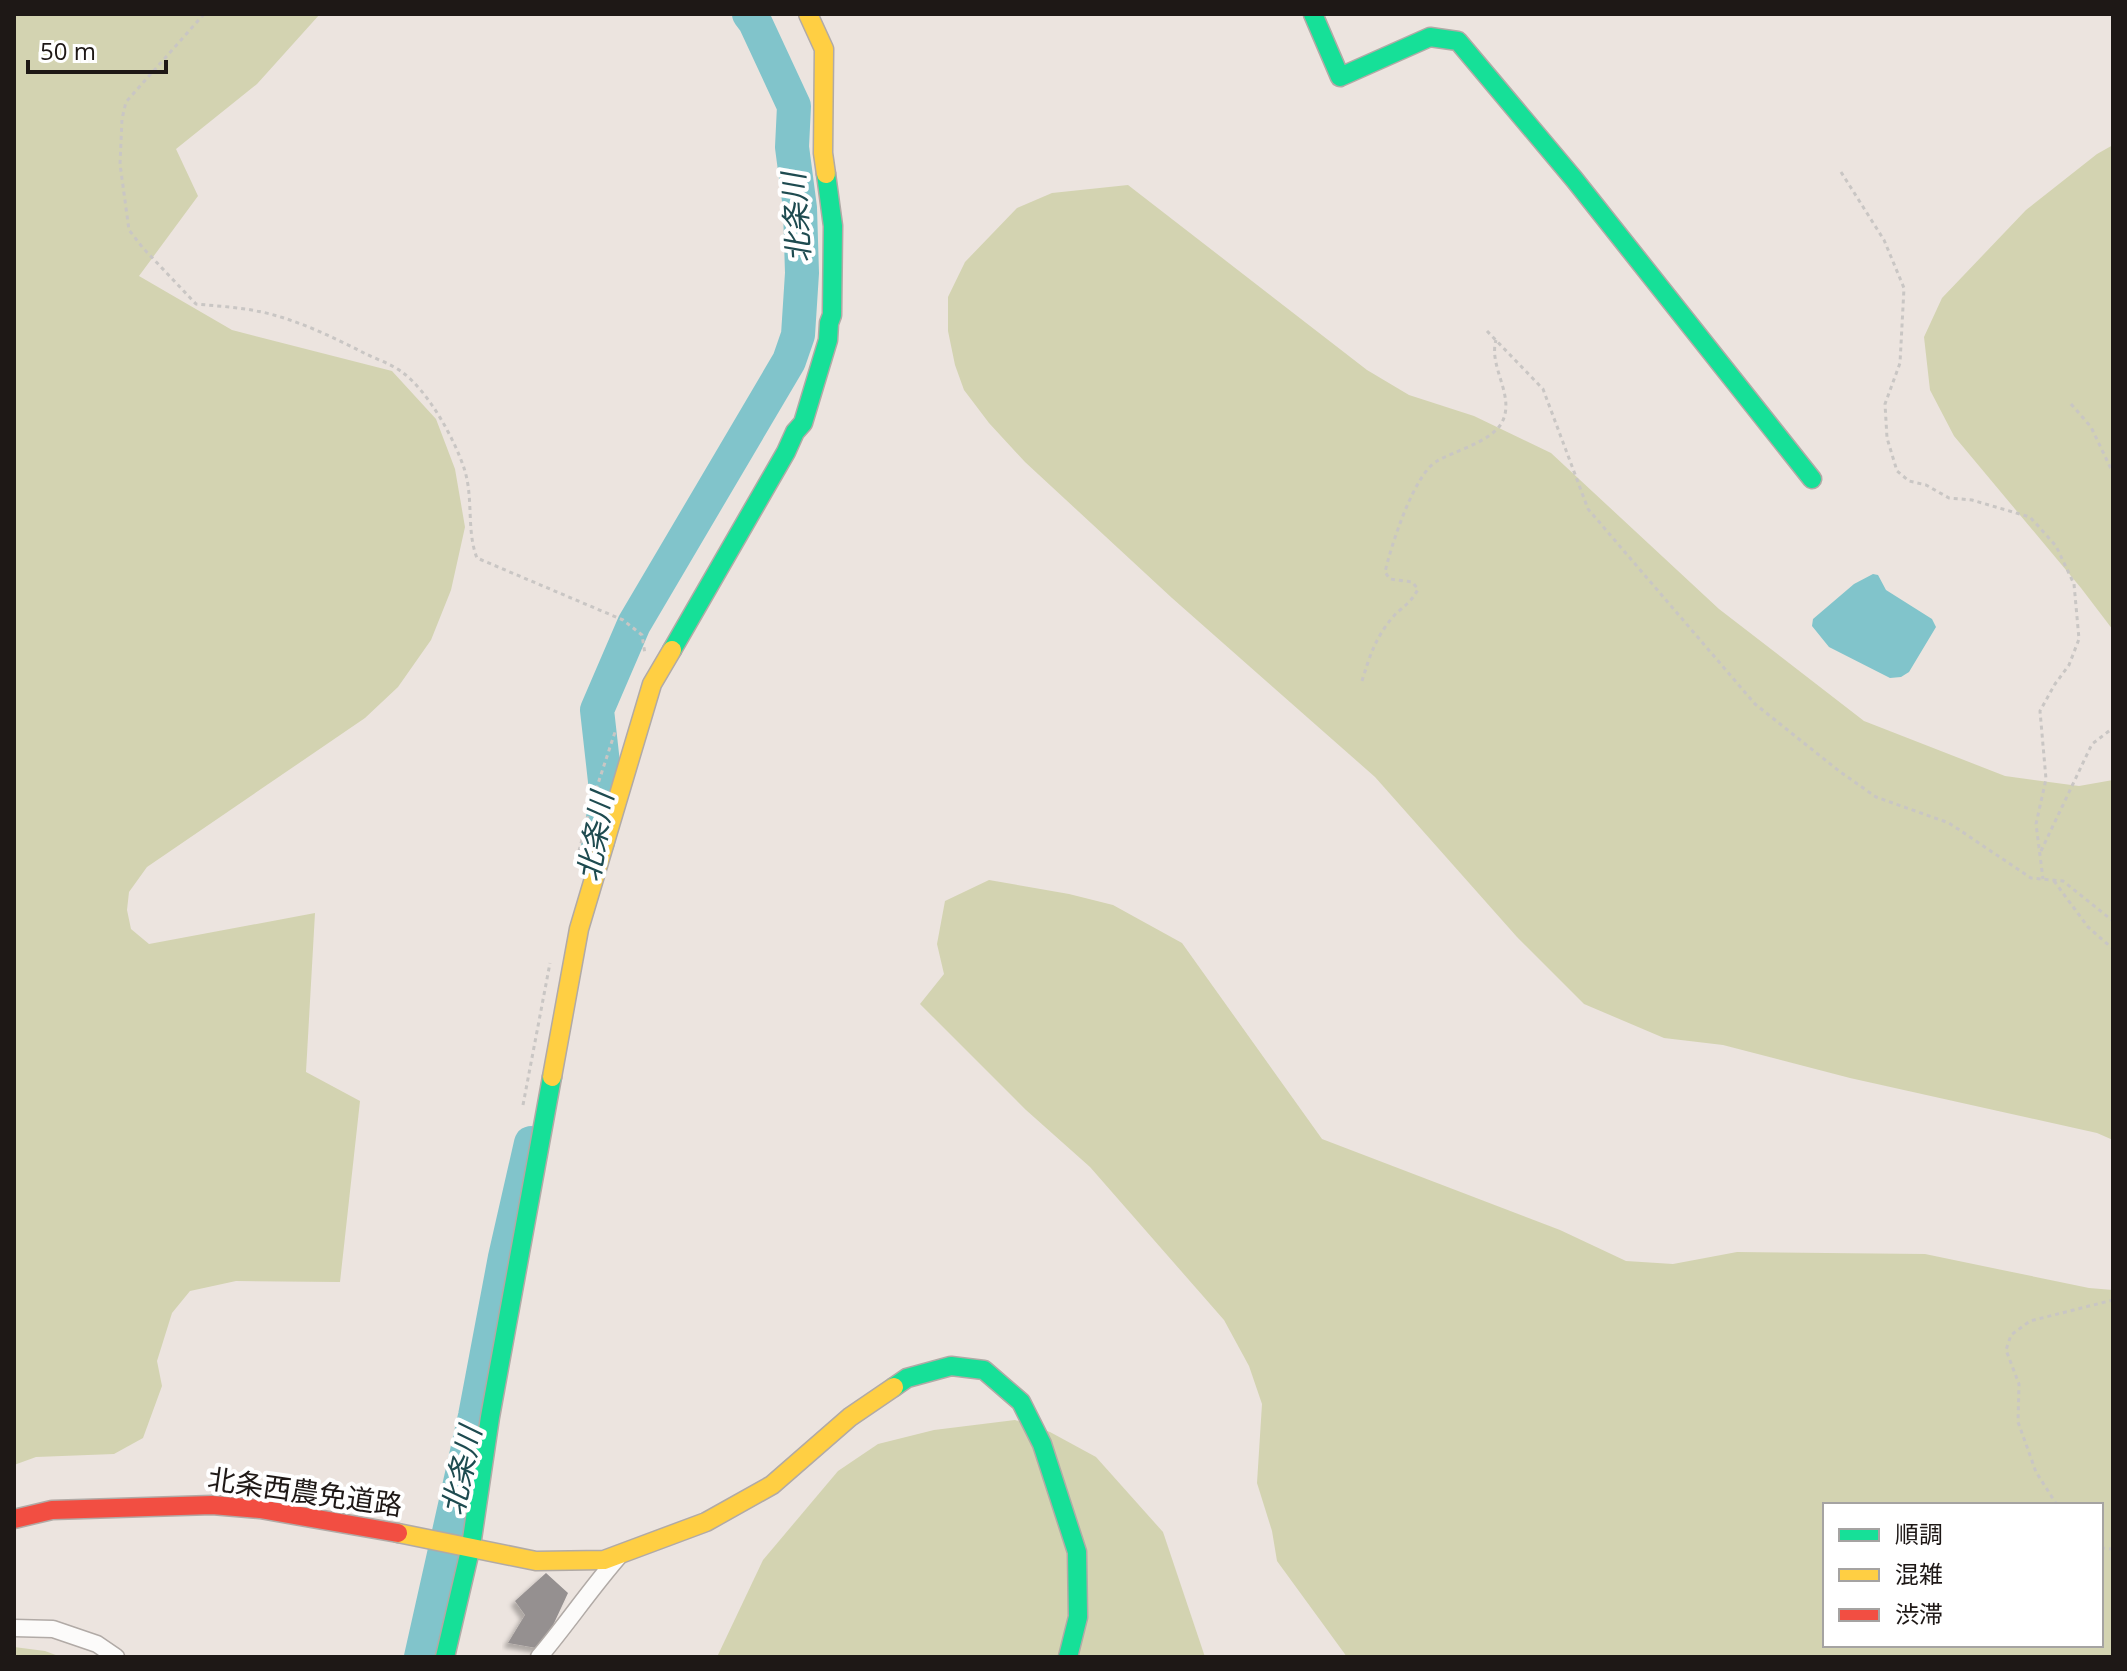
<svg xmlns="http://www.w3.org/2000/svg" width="2127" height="1671" font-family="'Open Sans','Noto Sans JP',sans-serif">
<defs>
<filter id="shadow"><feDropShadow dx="-4.5" dy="4.5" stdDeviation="2" flood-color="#0004"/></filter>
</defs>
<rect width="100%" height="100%" fill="#ece4df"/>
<g fill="#d3d3b1" fill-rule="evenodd">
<polygon points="14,14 320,14 257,84 176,149 198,196 139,276 232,330 392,371 436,419 455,469 465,527 451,590 431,640 398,687 365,718 147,867 129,892 127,910 131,929 149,944 315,913 306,1072 360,1101 340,1282 236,1281 190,1291 172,1313 157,1361 162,1386 143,1438 114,1454 36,1457 14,1465"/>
<polygon points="2113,145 2113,630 2081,588 1954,436 1930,390 1924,337 1942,298 2026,210 2097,154"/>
<polygon points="1128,185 1367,370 1409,395 1474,416 1551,453 1719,609 1864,721 2005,776 2079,786 2113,780 2113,1140 2097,1133 1850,1078 1723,1045 1664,1038 1584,1004 1517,937 1375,777 1172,598 1025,462 989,423 964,390 955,365 948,331 948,297 965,262 1017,208 1052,193"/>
<path d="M989,880l80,14 44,11 69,38 140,196 238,91 66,31 47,3 64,-12 188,2 164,34 24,2v367h-766l-70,-96 -5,-30 -15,-48 5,-79 -13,-38 -25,-46 -134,-153 -64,-57 -106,-106 24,-30 -7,-30 8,-43zM1825,1505h276v140h-276z"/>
<polygon points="1015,1420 1050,1432 1096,1457 1163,1532 1205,1657 717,1657 763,1560 838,1471 878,1444 934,1430"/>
<polygon points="14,1647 45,1651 61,1657 14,1657"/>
</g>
<polygon fill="#81c4cb" points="1873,574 1878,575 1886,590 1932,619 1936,627 1909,672 1901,677 1890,678 1829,647 1812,626 1813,619 1854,584"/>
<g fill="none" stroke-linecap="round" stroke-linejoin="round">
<g stroke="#81c4cb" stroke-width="34">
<polyline points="598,842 607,799 597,710 634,624 789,361 798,335 802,273 800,208 792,147 794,106 755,22 749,14"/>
<polyline points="421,1657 475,1416 505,1257 531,1143"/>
</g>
</g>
<polygon fill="#959090" filter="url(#shadow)" points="546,1573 568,1593 542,1649 508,1643 525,1615 515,1601"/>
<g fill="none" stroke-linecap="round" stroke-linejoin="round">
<defs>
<g id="street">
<polyline points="14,1628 53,1629 97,1644 116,1657"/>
<path d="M539,1657c28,-33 52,-69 81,-102"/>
</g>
<g id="fast">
<polyline points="1313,14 1340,77 1430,37 1458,41 1574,179 1812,479"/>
<polyline points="672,650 786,452 795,432 803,423 828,340 829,323 832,315 833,226 826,174"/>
<polyline points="894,1387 907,1378 951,1366 984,1370 1021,1402 1042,1444 1077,1552 1078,1617 1068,1657"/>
<polyline points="445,1657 471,1546 490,1417 552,1077"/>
</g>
<g id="slow">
<polyline points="808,14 824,49 823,153 826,174"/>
<polyline points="552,1077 579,929 652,684 672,650"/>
<polyline points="398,1533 536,1561 604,1560 706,1522 772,1485 850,1417 894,1387"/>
</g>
<polyline id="jam" points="14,1519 52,1510 212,1505 260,1509 398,1533"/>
</defs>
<use href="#street" stroke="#b1aaa6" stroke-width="19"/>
<use href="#fast" stroke="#b1aaa6" stroke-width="21"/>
<use href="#slow" stroke="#b1aaa6" stroke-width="21"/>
<use href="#jam" stroke="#b1aaa6" stroke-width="21"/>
<g stroke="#c9c6c4" stroke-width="3" stroke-dasharray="4 4" stroke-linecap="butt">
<path d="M204,14l-78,88 -4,17 -2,45 9,66 14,18 53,56c20,2 41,3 61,7 36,7 74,25 107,42 12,6 27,11 38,19 26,19 52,66 62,96 10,30 2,62 13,90l146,62 19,15 3,19"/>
<polyline points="1841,172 1884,240 1904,288 1900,363 1885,404 1887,438 1897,471 1909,481 1926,485 1949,498 1972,500 2030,517 2056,546 2074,584 2079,639 2069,665 2055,684 2040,711 2046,779 2036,824 2043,879"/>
<polyline points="1487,331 1543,389 1588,509 1755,704 1839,771 1876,797 1949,823 2031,878 2063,881 2113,921"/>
<polyline points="2071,404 2091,427 2113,473"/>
<path d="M1362,681c8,-26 13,-42 30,-63 10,-12 18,-13 26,-29l-6,-7 -22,-3 -5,-7c6,-26 29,-98 52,-111 17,-10 53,-19 64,-37 16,-27 -13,-56 -5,-84"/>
<polyline points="579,851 591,805 615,732"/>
<polyline points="2041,851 2092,744 2113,728"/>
<polyline points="2054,881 2088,927 2113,949"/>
<polyline points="523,1105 550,963"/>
<polyline points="2057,1505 2036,1472 2018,1422 2019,1384 2006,1350 2011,1335 2030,1321 2113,1300"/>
<polyline points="2101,1548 2113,1549"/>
</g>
<use href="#street" stroke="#fcfbfa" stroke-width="16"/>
<use href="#fast" stroke="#16e098" stroke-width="18"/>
<use href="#slow" stroke="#ffcf43" stroke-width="18"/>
<use href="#jam" stroke="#f24e42" stroke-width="18"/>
</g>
<g text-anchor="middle" stroke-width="8" stroke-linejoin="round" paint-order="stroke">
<g font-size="28" fill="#1e1816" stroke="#fff">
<text transform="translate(305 1492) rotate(8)" y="10">北条西農免道路</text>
</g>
<g font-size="30" font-style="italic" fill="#1e4b50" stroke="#fff">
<text transform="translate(797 218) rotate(-94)" y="10">北条川</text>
<text transform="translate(596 837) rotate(-81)" y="10">北条川</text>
<text transform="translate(462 1471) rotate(-78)" y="10">北条川</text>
</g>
</g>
<rect width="2127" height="1671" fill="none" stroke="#1e1816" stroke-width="32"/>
<rect x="1823" y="1503" width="280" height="144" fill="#ffffff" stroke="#a5a3a2" stroke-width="2"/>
<rect x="1839" y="1529" width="40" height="12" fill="#16e098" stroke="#a5a3a2" stroke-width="2"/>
<text x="1895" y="1543" font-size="24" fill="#1e1816">順調</text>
<rect x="1839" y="1569" width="40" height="12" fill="#ffcf43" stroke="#a5a3a2" stroke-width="2"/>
<text x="1895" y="1583" font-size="24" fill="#1e1816">混雑</text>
<rect x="1839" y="1609" width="40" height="12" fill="#f24e42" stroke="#a5a3a2" stroke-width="2"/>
<text x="1895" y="1623" font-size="24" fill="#1e1816">渋滞</text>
<path d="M28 60v12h138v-12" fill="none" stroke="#1e1816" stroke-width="4"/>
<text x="40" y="60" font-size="24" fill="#1e1816" stroke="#ffffff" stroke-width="6" paint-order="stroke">50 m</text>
</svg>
